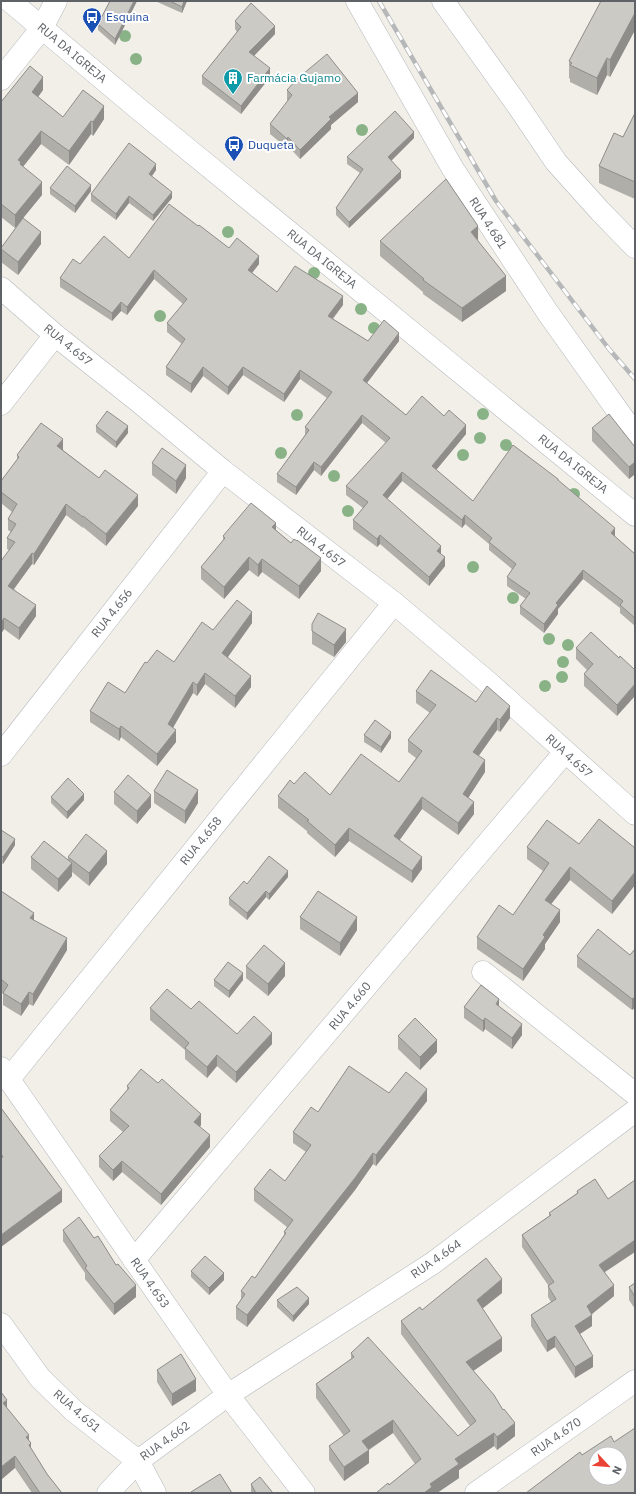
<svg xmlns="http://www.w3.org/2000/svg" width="636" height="1494" font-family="'IBM Plex Sans',sans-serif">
<rect width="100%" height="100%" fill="#f1efe8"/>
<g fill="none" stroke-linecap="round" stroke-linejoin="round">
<defs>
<g id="minor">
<polyline points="10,1 141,111 635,515"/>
<polyline points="357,1 453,169 548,313 635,435"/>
<polyline points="443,1 516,103 556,162 600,211 635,247"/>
<polyline points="1,79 42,28 56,1"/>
<polyline points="1,288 55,335 138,401 223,471 394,603 490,684 635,814"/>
<polyline points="1,404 55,335"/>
<polyline points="1,755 223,471"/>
<polyline points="483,972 635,1094"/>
<polyline points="1,1068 228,1395 304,1493"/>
<polyline points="9,1079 394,603"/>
<polyline points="134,1260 565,752"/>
<polyline points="1,1324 40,1378 74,1411 138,1461 155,1493"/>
<polyline points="108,1493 138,1461 228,1395 433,1263 635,1111"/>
<polyline points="476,1493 635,1381"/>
</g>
</defs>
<use href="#minor" stroke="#b5b8bc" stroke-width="23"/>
<use href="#minor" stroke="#fff" stroke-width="22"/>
<defs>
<polyline id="rail" points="379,1 496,201 609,349 635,379"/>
</defs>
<use href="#rail" stroke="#b6b7b8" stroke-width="4.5"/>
<use href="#rail" stroke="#fff" stroke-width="3" stroke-dasharray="9" stroke-linecap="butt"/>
</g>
<g fill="#89b387">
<circle cx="125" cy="36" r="6"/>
<circle cx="136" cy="59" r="6"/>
<circle cx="362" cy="130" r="6"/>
<circle cx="228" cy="232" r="6"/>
<circle cx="314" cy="273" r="6"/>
<circle cx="361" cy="309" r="6"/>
<circle cx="160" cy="316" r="6"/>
<circle cx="374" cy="328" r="6"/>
<circle cx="483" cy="414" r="6"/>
<circle cx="297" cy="415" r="6"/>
<circle cx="480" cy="438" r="6"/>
<circle cx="506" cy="445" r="6"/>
<circle cx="281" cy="453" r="6"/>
<circle cx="463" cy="455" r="6"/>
<circle cx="334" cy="476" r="6"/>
<circle cx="574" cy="494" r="6"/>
<circle cx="348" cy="511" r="6"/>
<circle cx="473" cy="567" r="6"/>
<circle cx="513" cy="598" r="6"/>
<circle cx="549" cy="639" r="6"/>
<circle cx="568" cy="645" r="6"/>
<circle cx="563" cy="662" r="6"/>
<circle cx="562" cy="677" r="6"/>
<circle cx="545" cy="686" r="6"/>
</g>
<g fill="#afaea9">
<polygon points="110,1 137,1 115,45 98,30 98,24"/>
<polygon points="155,1 187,1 182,13"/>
<polygon points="635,1 635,30 610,77 607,75 597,95 570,82 570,79 569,78 569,61"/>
<polygon points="235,21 275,34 254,56 270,77 241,114 202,84 202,76 237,32 235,29"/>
<polygon points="43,90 38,97 63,117 104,119 93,136 91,134 69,165 41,144 23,167 42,195 23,218 41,244 18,275 1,262 1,248 21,221 15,228 1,217 1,102"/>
<polygon points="287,90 358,102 331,125 331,129 300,159 288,146 287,148 270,134 270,124 288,101 287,100"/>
<polygon points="635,113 635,199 599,183 599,166 623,137"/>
<polygon points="414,138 391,161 401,178 349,228 336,215 336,208 360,173 347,164 347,157"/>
<polygon points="156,170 152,176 172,198 153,221 129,203 116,220 91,201 91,194"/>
<polygon points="50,188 91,191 75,213 50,194"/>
<polygon points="198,226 229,248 259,264 252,273 277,292 343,305 333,319 368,341 399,341 367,383 406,415 466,434 436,470 473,501 558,481 615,537 635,554 635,626 620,613 620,608 583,579 558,609 558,614 544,633 520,614 520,606 526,599 507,586 507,577 512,569 489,550 489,544 465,524 462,528 402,481 387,499 441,554 445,566 429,586 380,544 377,547 353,529 353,520 363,508 346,495 346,486 386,443 362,423 321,476 314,470 296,495 277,482 277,474 305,435 305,427 327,398 300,379 284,402 243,375 228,395 203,376 191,393 166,375 166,367 182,344 167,332 167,323 183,304 154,279 127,315 121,311 112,321 60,287 60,278 80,264 129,258"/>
<polygon points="380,241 478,241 506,291 462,322 423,294 423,292 380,256"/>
<polygon points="96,426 128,433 116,448 96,432"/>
<polygon points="592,428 635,447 635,474 629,479 592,441"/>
<polygon points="63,450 99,478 138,506 106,546 83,527 83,528 66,515 34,565 32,564 14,589 36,616 19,640 4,629 1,634 9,550 7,549 7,538 11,532 8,530 8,519 12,512 1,503 1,481 17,460 17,455"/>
<polygon points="152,463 186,478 176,494 152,475"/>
<polygon points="276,530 321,571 299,599 262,572 258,577 249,570 224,599 201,579 201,567 223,541 223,536"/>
<polygon points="252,623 228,657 251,687 235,708 205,684 197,696 193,693 173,728 176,742 157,766 121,737 119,741 90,722 90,711 125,693 147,663 174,662 213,630"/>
<polygon points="312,624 346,642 334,657 312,644"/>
<polygon points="576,648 619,658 617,716 584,686 584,674 587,670 576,659"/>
<polygon points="416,691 476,702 510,718 500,732 497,730 478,756 485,772 468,797 474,814 458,835 422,809 399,840 422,869 412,883 349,841 335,857 307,833 307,831 278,808 278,796 294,784 330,795 399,782 416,758 408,752 408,740 430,713 416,703"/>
<polygon points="364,735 391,738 381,753 364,742"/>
<polygon points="154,791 198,803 185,824 154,803"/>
<polygon points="114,792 151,807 137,824 114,804"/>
<polygon points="51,797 84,800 67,819 51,803"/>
<polygon points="1,830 15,845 3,864 1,863"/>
<polygon points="579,844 635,848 635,885 612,914 570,880 551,904 560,922 545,944 545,949 523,981 477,949 477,937 513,915 543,871 527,859 527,847"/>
<polygon points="31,857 68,861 68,857 107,864 89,886 72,872 72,876 58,892 31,869"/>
<polygon points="288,877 269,900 266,897 247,920 229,905 229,898 247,884"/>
<polygon points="1,891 34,920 67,950 33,1006 29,1004 21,1016 3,1005 3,994 1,992"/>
<polygon points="300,917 357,930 340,956 300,929"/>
<polygon points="635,949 632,1010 577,967 577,956 630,955"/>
<polygon points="246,966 285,976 268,996 246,978"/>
<polygon points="214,980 243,980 229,998 214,986"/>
<polygon points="464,1007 499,1007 522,1035 512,1049 485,1029 483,1032 464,1018"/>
<polygon points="150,1008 191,1009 237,1034 272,1044 236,1083 217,1066 207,1078 185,1059 185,1050 150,1020"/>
<polygon points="398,1036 437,1052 420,1070 398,1049"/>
<polygon points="127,1086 201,1125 200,1127 210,1147 161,1205 122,1172 113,1181 99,1167 99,1156 123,1132 110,1121 110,1110 127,1090"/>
<polygon points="389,1093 427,1101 376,1166 373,1164 355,1190 247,1327 236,1319 236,1307 241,1299 241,1291 255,1278 284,1235 284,1232 287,1227 254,1201 254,1189 285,1181 306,1152 293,1143 293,1132 318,1112"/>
<polygon points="595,1179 605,1272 614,1296 592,1314 592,1326 580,1334 593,1367 575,1378 555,1347 547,1352 531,1326 531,1315 551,1302 548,1297 548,1285 522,1247 522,1235 549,1216 549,1213 577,1193 577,1191"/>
<polygon points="63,1230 94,1238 116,1265 136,1297 114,1315 85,1279 85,1273 63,1241"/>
<polygon points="191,1271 224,1280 209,1295 191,1277"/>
<polygon points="635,1283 635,1309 629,1300 629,1287"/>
<polygon points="502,1293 482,1308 502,1351 473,1371 515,1436 497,1450 494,1446 459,1470 459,1478 437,1493 376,1493 389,1485 415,1464 393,1433 369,1450 369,1463 344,1481 329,1460 329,1446 344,1436 316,1398 316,1384 351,1359 351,1353 458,1436 470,1426 401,1334 401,1321 422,1310"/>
<polygon points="277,1300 309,1304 293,1322 277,1307"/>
<polygon points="157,1370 196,1391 172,1406 157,1382"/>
<polygon points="7,1408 29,1441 31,1448 47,1474 62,1493 32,1493 15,1468"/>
<polygon points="251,1484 273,1493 251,1493"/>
</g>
<g fill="#8f8d8a">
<polygon points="134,1 137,1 115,45 115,39"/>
<polygon points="184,1 187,1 182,13 182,7"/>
<polygon points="635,13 635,30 610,77 610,60"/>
<polygon points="275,26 275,34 249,61 249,52"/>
<polygon points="607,58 607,75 597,95 597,78"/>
<polygon points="270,68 270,77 241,114 241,106"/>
<polygon points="43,77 43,90 32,105 32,92"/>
<polygon points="358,93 358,102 331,125 331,129 300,159 300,150 329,117"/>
<polygon points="104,106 104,119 93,136 93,122"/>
<polygon points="91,121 91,134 69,165 69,151"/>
<polygon points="41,131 41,144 21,169 18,160"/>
<polygon points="414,132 414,138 388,164 388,157"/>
<polygon points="288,137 288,146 287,148 287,139"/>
<polygon points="156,164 156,170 149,180 149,174"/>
<polygon points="401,171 401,178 349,228 349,222"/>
<polygon points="42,182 42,195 15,228 15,215"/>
<polygon points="91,185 91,191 75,213 75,206"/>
<polygon points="172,192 172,198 153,221 153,215"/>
<polygon points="129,196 129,203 116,220 116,214"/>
<polygon points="478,226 478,241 471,232"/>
<polygon points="41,232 41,244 18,275 18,262"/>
<polygon points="259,256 259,264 248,278 248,270"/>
<polygon points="154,270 154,279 127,315 127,307"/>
<polygon points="506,276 506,291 462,322 462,308"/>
<polygon points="343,296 343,305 328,324 328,316"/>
<polygon points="121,302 121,311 112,321 112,313"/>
<polygon points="399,333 399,341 363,388 363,380"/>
<polygon points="203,367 203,376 191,393 191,384"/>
<polygon points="243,367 243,375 228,395 228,387"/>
<polygon points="300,370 300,379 284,402 284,394"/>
<polygon points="362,415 362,423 321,476 321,467"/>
<polygon points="466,425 466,434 432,475 432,466"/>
<polygon points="128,426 128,433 116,448 116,442"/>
<polygon points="63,439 63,450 57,458 57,446"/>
<polygon points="314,462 314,470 296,495 296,487"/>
<polygon points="635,462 635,474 629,479 629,467"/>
<polygon points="186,465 186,478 176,494 176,481"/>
<polygon points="402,472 402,481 383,504 383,495"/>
<polygon points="138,495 138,506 106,546 106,534"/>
<polygon points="66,504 66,515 34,565 34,554"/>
<polygon points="465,515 465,524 462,528 462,520"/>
<polygon points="276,523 276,536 272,527"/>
<polygon points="615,528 615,537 611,533"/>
<polygon points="380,535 380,544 377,547 377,539"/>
<polygon points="441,546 441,554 437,551"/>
<polygon points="32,553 32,564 8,597 8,586"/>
<polygon points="249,557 249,570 224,599 224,587"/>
<polygon points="445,557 445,566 429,586 429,577"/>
<polygon points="321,558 321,571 299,599 299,586"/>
<polygon points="262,559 262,572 258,577 258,565"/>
<polygon points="583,570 583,579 558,609 558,614 544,633 544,624 556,603"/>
<polygon points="36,605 36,616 19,640 19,628"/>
<polygon points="252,612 252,623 222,665 222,653"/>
<polygon points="4,618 4,629 1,634 1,623"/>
<polygon points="346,629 346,642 334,657 334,645"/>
<polygon points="205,673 205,684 197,696 197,685"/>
<polygon points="251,676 251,687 235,708 235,696"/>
<polygon points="193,682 193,693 168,736 168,724"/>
<polygon points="635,684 635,696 617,716 617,705"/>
<polygon points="510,706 510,718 500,732 500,720"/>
<polygon points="497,718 497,730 473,764 473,752"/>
<polygon points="121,726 121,737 119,741 119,729"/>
<polygon points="176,730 176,742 157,766 157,754"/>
<polygon points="391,732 391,738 381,753 381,747"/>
<polygon points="485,760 485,772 463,806 463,794"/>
<polygon points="198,790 198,803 185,824 185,811"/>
<polygon points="84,794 84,800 67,819 67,812"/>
<polygon points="151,795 151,807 137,824 137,811"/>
<polygon points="422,797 422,809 394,848 394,836"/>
<polygon points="474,802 474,814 458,835 458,823"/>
<polygon points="349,828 349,841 335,857 335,845"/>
<polygon points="15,839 15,845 3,864 3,857"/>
<polygon points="107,851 107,864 89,886 89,873"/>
<polygon points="422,857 422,869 412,883 412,871"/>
<polygon points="72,863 72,876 58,892 58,879"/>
<polygon points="570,867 570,880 545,912 545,900"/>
<polygon points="288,871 288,877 269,900 269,894"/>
<polygon points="635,872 635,885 612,914 612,901"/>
<polygon points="266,891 266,897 247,920 247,913"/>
<polygon points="560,910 560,922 545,944 545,949 523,981 523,969 543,935"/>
<polygon points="34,913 34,925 30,918"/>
<polygon points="357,917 357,930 340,956 340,943"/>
<polygon points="67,938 67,950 33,1006 33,994"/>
<polygon points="285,963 285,976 268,996 268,984"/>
<polygon points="243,973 243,980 229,998 229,991"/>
<polygon points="29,992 29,1004 21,1016 21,1004"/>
<polygon points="635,997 635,1008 632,1010 632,999"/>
<polygon points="499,999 499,1010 496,1004"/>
<polygon points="485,1018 485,1029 483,1032 483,1021"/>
<polygon points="522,1024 522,1035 512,1049 512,1038"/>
<polygon points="272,1033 272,1044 236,1083 236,1072"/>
<polygon points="437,1040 437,1052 420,1070 420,1057"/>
<polygon points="217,1055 217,1066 207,1078 207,1067"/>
<polygon points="427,1089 427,1101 376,1166 376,1155"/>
<polygon points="201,1114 201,1125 194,1133 194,1122"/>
<polygon points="210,1135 210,1147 161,1205 161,1194"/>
<polygon points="373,1153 373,1164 355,1190 247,1327 247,1315"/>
<polygon points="122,1161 122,1172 113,1181 113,1170"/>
<polygon points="62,1190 62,1202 1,1247 1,1235"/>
<polygon points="635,1240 635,1252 599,1276 599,1265"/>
<polygon points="224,1273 224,1280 209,1295 209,1288"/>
<polygon points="502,1279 502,1293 477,1313 477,1300"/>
<polygon points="136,1285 136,1297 114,1315 114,1304"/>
<polygon points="614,1285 614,1296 587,1318 587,1306"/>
<polygon points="309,1298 309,1304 293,1322 293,1316"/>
<polygon points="592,1315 592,1326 575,1337 575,1326"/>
<polygon points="555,1336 555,1347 547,1352 547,1341"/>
<polygon points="502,1338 502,1351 466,1376 466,1362"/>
<polygon points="593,1356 593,1367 575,1378 575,1367"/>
<polygon points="196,1379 196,1391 172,1406 172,1394"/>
<polygon points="7,1400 7,1412 3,1403"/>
<polygon points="393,1420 393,1433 362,1454 362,1441"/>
<polygon points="515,1423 515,1436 497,1450 497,1437"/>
<polygon points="494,1433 494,1446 459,1470 459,1478 437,1493 424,1493 430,1484 455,1459"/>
<polygon points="29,1435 29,1445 31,1443 31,1455 26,1437"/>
<polygon points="369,1450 369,1463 344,1481 344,1467"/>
<polygon points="15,1456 15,1468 1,1480 1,1467"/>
</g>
<g fill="#cccac5" stroke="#8f8d8a" fill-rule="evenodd">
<polygon points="110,1 134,1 115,39 98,24"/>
<polygon points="170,1 184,1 182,7"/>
<polygon points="601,1 635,1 635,13 610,60 607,58 597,78 570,65 572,63 569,61"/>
<polygon points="251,3 275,26 249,52 270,68 241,106 202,76 241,27 235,21"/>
<polygon points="327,54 358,93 329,117 331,119 300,150 288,137 287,139 270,124 292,95 287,90 297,79"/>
<polygon points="30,66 43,77 32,92 63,117 83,90 104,106 93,122 91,121 69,151 41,131 18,160 21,162 20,164 42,182 15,215 1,204 1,102"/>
<polygon points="395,111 414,132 388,157 401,171 349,222 336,208 363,169 347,157"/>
<polygon points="635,113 635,182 599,166 614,133 623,137"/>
<polygon points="129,143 156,164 149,174 172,192 153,215 129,196 116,214 91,194"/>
<polygon points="67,166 91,185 75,206 50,188"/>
<polygon points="446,179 478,226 471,232 506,276 462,308 423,280 424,279 380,241"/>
<polygon points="169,204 198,226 199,225 229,248 237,238 259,256 248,270 277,292 295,266 343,296 328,316 368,341 384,320 399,333 363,380 406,415 422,396 444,416 449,410 466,425 432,466 473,501 513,445 558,479 558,480 615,528 611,533 635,554 635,618 620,605 623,601 583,570 556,603 558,605 544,624 520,606 530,593 507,577 516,564 489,542 492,538 465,515 462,520 402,472 383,495 441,546 437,551 445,557 429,577 380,535 377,539 353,520 368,502 346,486 390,438 362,415 321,467 314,462 296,487 277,474 309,430 305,427 332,392 300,370 284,394 243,367 228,387 203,367 191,384 166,367 185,339 167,323 187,299 154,270 127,307 121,302 112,313 60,278 73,259 80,264 104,236 129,258"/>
<polygon points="23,218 41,232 18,262 1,249 1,248"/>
<polygon points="107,411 128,426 116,442 96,426"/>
<polygon points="609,414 635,447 635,462 629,467 592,428"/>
<polygon points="41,423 63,439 57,446 99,478 105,470 138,495 106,534 83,516 83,517 66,504 34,554 32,553 8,586 36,605 19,628 4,618 1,623 1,561 15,542 7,538 16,524 8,519 17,504 1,492 1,481 19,457 17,455"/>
<polygon points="162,448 186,465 176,481 152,463"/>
<polygon points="251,503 276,523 272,527 291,543 294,539 297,541 297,540 321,558 299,586 262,559 258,565 249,557 224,587 201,567 225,538 223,536"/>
<polygon points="237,600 252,612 222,653 251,676 235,696 205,673 197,685 193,682 168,724 176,730 157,754 121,726 119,729 90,711 108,682 125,693 145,662 147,663 157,650 174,662 202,622 213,630"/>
<polygon points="318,613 346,629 334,645 312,631 312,624"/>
<polygon points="591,632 619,658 620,656 635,670 635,684 617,705 584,674 593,664 576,648"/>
<polygon points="431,670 476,702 487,686 510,706 500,720 497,718 473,752 485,760 463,794 474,802 458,823 422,797 394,836 422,857 412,871 349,828 335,845 307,821 309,820 278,796 290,780 294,784 305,772 330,795 361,754 399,782 422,751 408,740 436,705 416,691"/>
<polygon points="375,720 391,732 381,747 364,735"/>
<polygon points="167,770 198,790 185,811 154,791"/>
<polygon points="128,775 151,795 137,811 114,792"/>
<polygon points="68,778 84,794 67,812 51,797"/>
<polygon points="599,819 635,848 635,872 612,901 570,867 545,900 560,910 543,935 545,937 523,969 477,937 499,905 513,915 549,863 527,847 547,820 579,844"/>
<polygon points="1,830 15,839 3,857 1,856"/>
<polygon points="86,834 107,851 89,873 68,857"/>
<polygon points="44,841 72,863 58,879 31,857"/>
<polygon points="269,856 288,871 269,894 266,891 247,913 229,898 244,881 247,884"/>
<polygon points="1,891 34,913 30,918 67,938 33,994 29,992 21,1004 3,993 8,985 1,979"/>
<polygon points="318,891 357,917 340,943 300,917"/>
<polygon points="598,929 630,955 635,949 635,997 632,999 577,956"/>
<polygon points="264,945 285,963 268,984 246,966"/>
<polygon points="228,962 243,973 229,991 214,980"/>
<polygon points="481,985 499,999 496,1004 522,1024 512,1038 485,1018 483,1021 464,1007"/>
<polygon points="167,989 191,1009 199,1001 237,1034 254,1016 272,1033 236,1072 217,1055 207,1067 185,1048 189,1043 150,1008"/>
<polygon points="415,1018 437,1040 420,1057 398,1036"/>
<polygon points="349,1066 389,1093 406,1072 427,1089 376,1155 373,1153 355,1178 247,1315 236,1307 245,1294 241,1291 252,1276 255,1278 286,1233 284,1232 293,1220 254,1189 270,1169 285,1181 311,1145 293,1132 311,1107 318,1112"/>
<polygon points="141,1069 158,1083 162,1079 201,1114 194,1122 210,1135 161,1194 122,1161 113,1170 99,1156 129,1126 110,1110 129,1088 127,1086"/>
<polygon points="1,1108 62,1190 1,1235 1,1158 3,1157 1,1154"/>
<polygon points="595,1179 608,1199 635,1180 635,1240 599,1265 614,1285 587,1306 592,1315 575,1326 593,1356 575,1367 555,1336 547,1341 531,1315 556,1299 548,1286 554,1282 522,1235 551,1215 549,1213 578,1193 577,1191"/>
<polygon points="79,1217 94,1238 98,1236 116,1265 118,1264 136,1285 114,1304 85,1268 87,1266 63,1230"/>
<polygon points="205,1256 224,1273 209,1288 191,1271"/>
<polygon points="486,1258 502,1279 477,1300 502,1338 466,1362 494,1395 503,1410 504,1409 515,1423 497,1437 494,1433 455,1459 459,1464 430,1484 432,1487 424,1493 376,1493 388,1483 389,1485 421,1459 393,1420 362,1441 369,1450 344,1467 329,1446 350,1431 316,1384 354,1357 351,1353 368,1337 458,1436 476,1421 401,1321 420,1307 422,1310"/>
<polygon points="635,1283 635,1297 629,1287"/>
<polygon points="297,1287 309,1298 293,1316 277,1300"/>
<polygon points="181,1354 196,1379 172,1394 157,1370"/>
<polygon points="1,1392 7,1400 3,1403 29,1435 26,1437 31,1443 29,1445 47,1474 62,1493 40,1493 15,1456 1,1467"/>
<path d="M635,1428v65h-109l54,-41 2,3 29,-19 3,6zM596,1454h24v24h-24z"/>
<polygon points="220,1474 232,1493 192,1493 191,1492"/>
<polygon points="260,1477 273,1493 256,1493 251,1484"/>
</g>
<defs>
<symbol id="bus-pin" viewBox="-11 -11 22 30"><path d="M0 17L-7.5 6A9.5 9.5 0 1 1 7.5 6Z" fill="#1a4fb4" stroke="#fff"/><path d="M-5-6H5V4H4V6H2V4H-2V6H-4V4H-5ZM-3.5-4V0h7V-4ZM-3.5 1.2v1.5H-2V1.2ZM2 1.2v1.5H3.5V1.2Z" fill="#fff"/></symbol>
<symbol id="building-pin" viewBox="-11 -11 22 30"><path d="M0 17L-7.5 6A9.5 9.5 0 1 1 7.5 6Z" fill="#0f9aa8" stroke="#fff"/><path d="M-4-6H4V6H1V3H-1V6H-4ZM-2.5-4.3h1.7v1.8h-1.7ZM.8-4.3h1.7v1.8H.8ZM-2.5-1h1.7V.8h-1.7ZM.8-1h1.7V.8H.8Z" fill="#fff"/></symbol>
</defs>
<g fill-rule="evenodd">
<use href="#bus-pin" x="81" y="6" width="22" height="30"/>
<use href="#building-pin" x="222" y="67" width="22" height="30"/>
<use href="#bus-pin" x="223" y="134" width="22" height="30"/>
</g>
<g text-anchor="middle" stroke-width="4" stroke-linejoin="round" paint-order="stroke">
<g font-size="12" fill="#164399" stroke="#fff" text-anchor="start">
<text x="106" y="21">Esquina</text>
<text x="248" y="149">Duqueta</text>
</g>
<g font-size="12" fill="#5f6368" stroke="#fff">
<text transform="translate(72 53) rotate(40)" y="4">RUA DA IGREJA</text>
<text transform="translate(488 223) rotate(57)" y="4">RUA 4.681</text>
<text transform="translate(322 259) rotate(39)" y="4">RUA DA IGREJA</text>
<text transform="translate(68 345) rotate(39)" y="4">RUA 4.657</text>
<text transform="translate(573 464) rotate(39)" y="4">RUA DA IGREJA</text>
<text transform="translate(321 547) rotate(38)" y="4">RUA 4.657</text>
<text transform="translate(112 613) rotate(-52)" y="4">RUA 4.656</text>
<text transform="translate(569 756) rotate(42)" y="4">RUA 4.657</text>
<text transform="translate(201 841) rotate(-51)" y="4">RUA 4.658</text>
<text transform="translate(350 1006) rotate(-50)" y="4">RUA 4.660</text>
<text transform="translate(436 1259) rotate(-35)" y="4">RUA 4.664</text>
<text transform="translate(150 1283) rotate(55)" y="4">RUA 4.653</text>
<text transform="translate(77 1411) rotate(41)" y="4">RUA 4.651</text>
<text transform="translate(556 1437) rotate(-35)" y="4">RUA 4.670</text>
<text transform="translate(165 1441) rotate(-36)" y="4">RUA 4.662</text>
</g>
<g font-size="12" fill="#0d838f" stroke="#fff" text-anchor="start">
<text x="247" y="82">Farmácia Gujamo</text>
</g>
</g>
<rect width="636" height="1494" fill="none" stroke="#5f6368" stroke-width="4"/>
<g transform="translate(608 1466) rotate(116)"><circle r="19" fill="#ffffff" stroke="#bfc1c3"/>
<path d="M0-3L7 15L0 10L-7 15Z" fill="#ea4335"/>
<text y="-6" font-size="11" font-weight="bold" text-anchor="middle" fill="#5f6368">N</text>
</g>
</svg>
